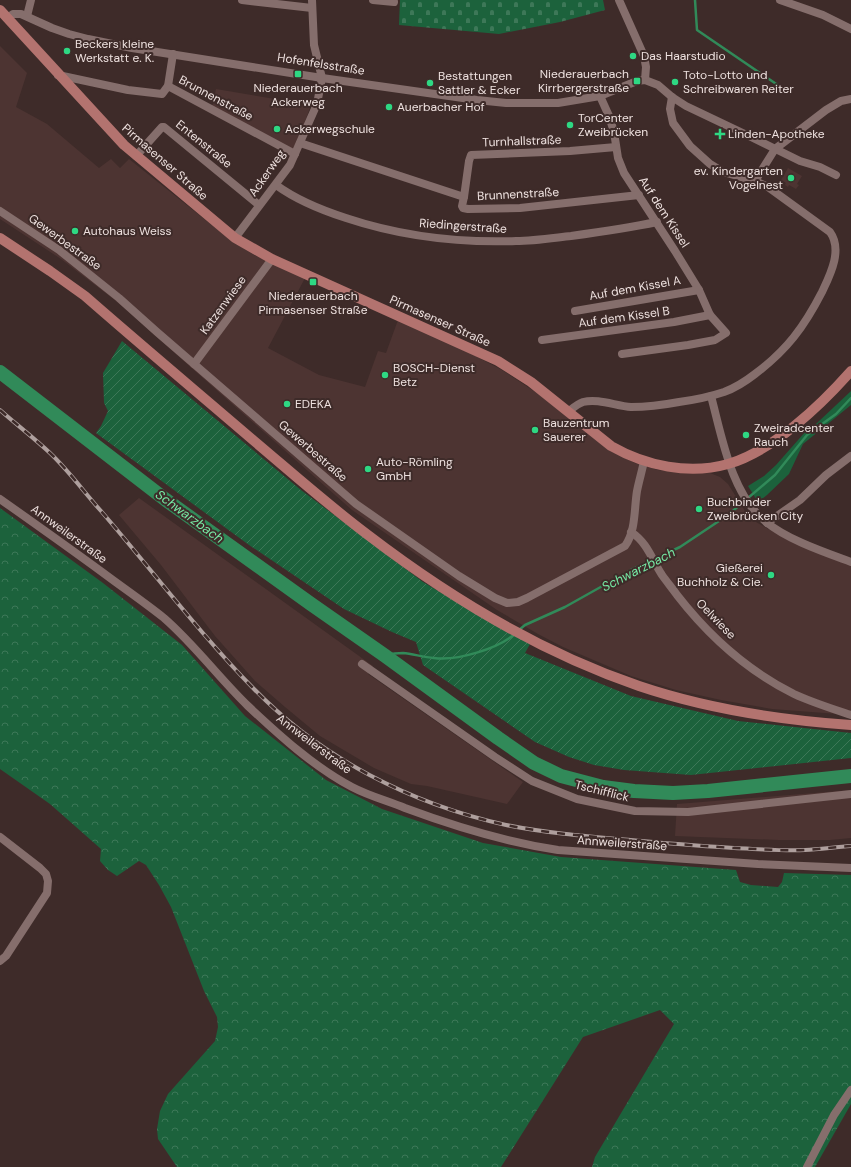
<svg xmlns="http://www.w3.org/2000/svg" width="851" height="1167" font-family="'DM Sans',sans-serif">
<defs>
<pattern id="forest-crowns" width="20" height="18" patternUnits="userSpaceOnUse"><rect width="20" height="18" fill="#1c623c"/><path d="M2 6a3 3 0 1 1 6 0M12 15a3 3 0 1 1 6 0" fill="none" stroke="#3d7858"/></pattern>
<pattern id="cemetery-stones" width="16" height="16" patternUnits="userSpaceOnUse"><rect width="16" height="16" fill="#1c623c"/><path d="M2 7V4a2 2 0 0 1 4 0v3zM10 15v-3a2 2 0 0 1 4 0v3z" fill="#3d7858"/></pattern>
<pattern id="garden-furrows" width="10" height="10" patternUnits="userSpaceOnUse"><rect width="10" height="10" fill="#1c623c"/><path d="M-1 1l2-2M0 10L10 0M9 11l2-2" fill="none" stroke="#3d7858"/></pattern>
</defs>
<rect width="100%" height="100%" fill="#3e2b29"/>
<g fill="#4d3432">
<polygon points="0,46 27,73 16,107 47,124 99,168 111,159 120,168 129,159 232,241 254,255 305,278 268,348 319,375 365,387 378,351 386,353 398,320 464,350 502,370 537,393 623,457 635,463 658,470 682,473 710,473 720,477 728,484 745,511 756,522 772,531 851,566 851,715 772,709 721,700 676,690 631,676 563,647 538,634 497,610 352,510 116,301 61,259 0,219"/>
<polygon points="216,89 311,105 294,151 212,107"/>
<polygon points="788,168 802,176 797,184 799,185 796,189 789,185 788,187 785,185 786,183 781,180"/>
<polygon points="139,498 373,666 368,674 523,782 507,804 427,786 411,784 374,768 320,736 285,707 255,681 215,636 161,565 119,515"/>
<polygon points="851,790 851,838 830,840 779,840 675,836 677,804"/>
</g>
<polygon fill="#1c623c" points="851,391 851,405 803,444 789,474 767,495 758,502 748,486 764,476 776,465 806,431 817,423"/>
<polygon fill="url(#forest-crowns)" points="0,508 103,583 182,645 245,716 326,780 382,809 483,843 561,857 736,870 740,882 751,885 778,887 782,882 784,873 851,875 851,1104 815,1167 592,1167 595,1157 674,1024 660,1010 583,1037 501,1167 177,1167 158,1139 157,1129 160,1111 168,1094 215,1041 218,1027 217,1017 204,991 171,907 159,885 146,865 139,861 117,876 108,870 100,861 101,849 50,804 0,769"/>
<polygon fill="url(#cemetery-stones)" points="400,0 603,0 605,10 560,22 499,34 399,25"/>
<polygon fill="url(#garden-furrows)" points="122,341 301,490 423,582 508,632 530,644 525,653 631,696 738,721 851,733 851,758 691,775 624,770 594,765 569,757 535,742 423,665 416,642 392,632 344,609 249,545 96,433 101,426 108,411 104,403 103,373"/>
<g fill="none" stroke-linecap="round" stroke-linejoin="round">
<g stroke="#318a59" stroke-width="2.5">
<polyline points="695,0 697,30 785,90"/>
<polyline points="519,630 525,625 565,607 631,570 680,547 728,515 775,475 807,435 836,414 851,398"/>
<path d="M384,655c6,-1 13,-2 19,-2 10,1 20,4 31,5 23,3 64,-9 82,-25"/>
</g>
<polyline stroke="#318a59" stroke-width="14" points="0,372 166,500 311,604 384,655 498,738 534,763 561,776 603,787 634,791 673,793 708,791 851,776"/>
<g stroke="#856e6c" stroke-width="8">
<polyline points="242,0 312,8"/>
<polyline points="373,0 394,2"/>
<polyline points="619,0 644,56 646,67 645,80"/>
<polyline points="780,0 823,15 851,29"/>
<polyline points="27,16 31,0"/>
<polyline points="7,18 13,14 21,14 52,28 69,34 88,39 132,48 322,78 477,100 506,103 558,103 600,96 637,81 645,80 658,85 672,97 686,106 749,136 800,161 820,167 836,175"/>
<polyline points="58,75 128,90 162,94 168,86 173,54"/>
<polyline points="168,86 295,154"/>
<polyline points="600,96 609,116 614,132 618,158 624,173 675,251 699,290 710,315 726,333 715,340 688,345 622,354"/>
<polyline points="300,143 464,197"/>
<polyline points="616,147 570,151 471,155 469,161 464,197 462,206 463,208 468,209 520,208 639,195"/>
<polyline points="136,156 162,127 164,127 259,205"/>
<polyline points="755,181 775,149 826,110 841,101 851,99"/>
<path d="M276,185c22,16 45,25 70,33 54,18 113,25 170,23 18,0 37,-3 55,-5 29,-4 57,-8 86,-14"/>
<path d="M0,211l59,39 60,48 38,34 199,172 103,72 36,22 12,5 11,-1 9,-4 98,-52c11,-15 9,-37 12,-55 2,-10 5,-20 7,-30"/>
<polyline points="235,238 290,165 317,104 322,78 314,45 312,0"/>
<polyline points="575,311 699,290"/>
<polyline points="542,340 674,322 710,315"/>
<polyline points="194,364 272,259"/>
<path d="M711,396c11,41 20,98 55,126 22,18 58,30 85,40"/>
<path d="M568,412c4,-3 9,-8 15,-10 15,-4 33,4 48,5 16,0 32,-2 48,-5 15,-2 30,-5 45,-10 11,-4 22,-11 31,-18 32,-24 49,-47 67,-82 8,-17 21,-42 8,-60l-62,-45 -13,-6 -32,-9 -13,-8 -20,-18 -17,-23 -3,-14 2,-12"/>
<path d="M0,499c34,24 68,48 102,73 20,15 42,30 62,46 31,27 55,60 84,88 31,29 66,61 104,81 17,9 36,14 53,21 51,19 101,34 153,42l200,14 93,4"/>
<polyline points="767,523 800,500 826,475 851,456"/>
<path d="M631,532c17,11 21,28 31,43 5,7 10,13 15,20 31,40 71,76 117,99 17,8 39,15 57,21"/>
<polyline points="362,664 495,757 532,781 577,799 635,811 688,812 851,794"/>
<polyline points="0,837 40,868 46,874 48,881 47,893 6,956 0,961"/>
<polyline points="807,1167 834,1115 851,1090"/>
</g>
<g stroke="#b3736f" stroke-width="10">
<path d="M0,10l124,135 111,93 37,21 226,102 33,21 80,64c35,20 78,29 117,18 45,-13 93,-59 123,-93"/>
<path d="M0,238l50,33 35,25c56,49 112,96 168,144 38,32 75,65 115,95 81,62 174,118 271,151 68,23 141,34 212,39"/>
</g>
<defs>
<path id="rail" d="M0,410c17,15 34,28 50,43 19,18 34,39 51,58 51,59 98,122 153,178 67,69 157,115 252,136 45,9 91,12 136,16 31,3 61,5 92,7 24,1 47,3 71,2 16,-1 31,-3 46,-4"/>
</defs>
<use href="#rail" stroke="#ae9f9d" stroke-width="4"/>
<use href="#rail" stroke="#3e2b29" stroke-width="2.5" stroke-dasharray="8" stroke-linecap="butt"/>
</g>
<g fill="#2ed883" stroke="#3e2b29" stroke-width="1.5">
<circle cx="67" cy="51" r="4"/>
<circle cx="633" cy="56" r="4"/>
<rect x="294" y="70" width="8" height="8" rx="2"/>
<rect x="633" y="77" width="8" height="8" rx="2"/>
<circle cx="675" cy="82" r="4"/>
<circle cx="430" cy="83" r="4"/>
<circle cx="389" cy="107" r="4"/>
<circle cx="570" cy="125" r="4"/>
<circle cx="277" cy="129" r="4"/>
<path d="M718 128h4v4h4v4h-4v4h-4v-4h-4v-4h4z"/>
<circle cx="791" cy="178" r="4"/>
<circle cx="75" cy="231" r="4"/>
<rect x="309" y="278" width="8" height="8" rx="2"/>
<circle cx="385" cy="375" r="4"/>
<circle cx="287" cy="404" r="4"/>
<circle cx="535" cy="430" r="4"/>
<circle cx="746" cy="435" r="4"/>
<circle cx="368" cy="469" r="4"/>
<circle cx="699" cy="509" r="4"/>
<circle cx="771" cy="575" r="4"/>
</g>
<g text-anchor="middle" stroke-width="4" stroke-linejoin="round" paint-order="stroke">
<g font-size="12" fill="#eee1df" stroke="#3e2b29" text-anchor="start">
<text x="75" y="48">Beckers kleine<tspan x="75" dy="14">Werkstatt e. K.</tspan></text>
<text x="641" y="60">Das Haarstudio</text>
<text x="629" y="78" text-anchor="end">Niederauerbach<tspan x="629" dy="14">Kirrbergerstraße</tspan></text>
<text x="683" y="79">Toto-Lotto und<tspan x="683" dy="14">Schreibwaren Reiter</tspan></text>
<text x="438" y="80">Bestattungen<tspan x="438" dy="14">Sattler &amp; Ecker</tspan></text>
<text x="298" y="92" text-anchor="middle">Niederauerbach<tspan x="298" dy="14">Ackerweg</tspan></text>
<text x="397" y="111">Auerbacher Hof</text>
<text x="578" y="122">TorCenter<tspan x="578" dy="14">Zweibrücken</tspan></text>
<text x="285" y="133">Ackerwegschule</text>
<text x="728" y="138">Linden-Apotheke</text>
<text x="783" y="175" text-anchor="end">ev. Kindergarten<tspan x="783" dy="14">Vogelnest</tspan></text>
<text x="83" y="235">Autohaus Weiss</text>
<text x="313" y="300" text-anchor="middle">Niederauerbach<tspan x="313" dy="14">Pirmasenser Straße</tspan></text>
<text x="393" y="372">BOSCH-Dienst<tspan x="393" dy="14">Betz</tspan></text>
<text x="295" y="408">EDEKA</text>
<text x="543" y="427">Bauzentrum<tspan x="543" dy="14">Sauerer</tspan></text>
<text x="754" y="432">Zweiradcenter<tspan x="754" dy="14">Rauch</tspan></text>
<text x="376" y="466">Auto-Römling<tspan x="376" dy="14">GmbH</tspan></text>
<text x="707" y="506">Buchbinder<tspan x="707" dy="14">Zweibrücken City</tspan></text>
<text x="763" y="572" text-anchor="end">Gießerei<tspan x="763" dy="14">Buchholz &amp; Cie.</tspan></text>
</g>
<g font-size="12" fill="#eee1df" stroke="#3e2b29">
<text transform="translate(321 64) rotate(9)" y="4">Hofenfelsstraße</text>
<text transform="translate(216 98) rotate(28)" y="4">Brunnenstraße</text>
<text transform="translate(522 141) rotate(-2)" y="4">Turnhallstraße</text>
<text transform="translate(204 144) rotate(39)" y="4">Entenstraße</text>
<text transform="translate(165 162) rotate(41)" y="4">Pirmasenser Straße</text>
<text transform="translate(267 173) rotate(-55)" y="4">Ackerweg</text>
<text transform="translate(518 194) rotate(-3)" y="4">Brunnenstraße</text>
<text transform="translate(664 212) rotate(57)" y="4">Auf dem Kissel</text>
<text transform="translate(463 226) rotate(4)" y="4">Riedingerstraße</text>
<text transform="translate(65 242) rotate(36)" y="4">Gewerbestraße</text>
<text transform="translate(635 288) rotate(-10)" y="4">Auf dem Kissel A</text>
<text transform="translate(223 305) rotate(-54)" y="4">Katzenwiese</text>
<text transform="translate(624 317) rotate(-8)" y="4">Auf dem Kissel B</text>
<text transform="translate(440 321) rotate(24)" y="4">Pirmasenser Straße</text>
<text transform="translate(313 451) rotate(41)" y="4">Gewerbestraße</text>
<text transform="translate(69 534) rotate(36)" y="4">Annweilerstraße</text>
<text transform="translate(716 619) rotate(46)" y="4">Oelwiese</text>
<text transform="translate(314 744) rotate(37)" y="4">Annweilerstraße</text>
<text transform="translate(602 791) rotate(14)" y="4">Tschifflick</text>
<text transform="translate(622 843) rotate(4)" y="4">Annweilerstraße</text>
</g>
<g font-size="13" font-style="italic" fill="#76eaa5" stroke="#3e2b29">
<text transform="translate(190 516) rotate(36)" y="5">Schwarzbach</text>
<text transform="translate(638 569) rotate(-27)" y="5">Schwarzbach</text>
</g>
</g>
</svg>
